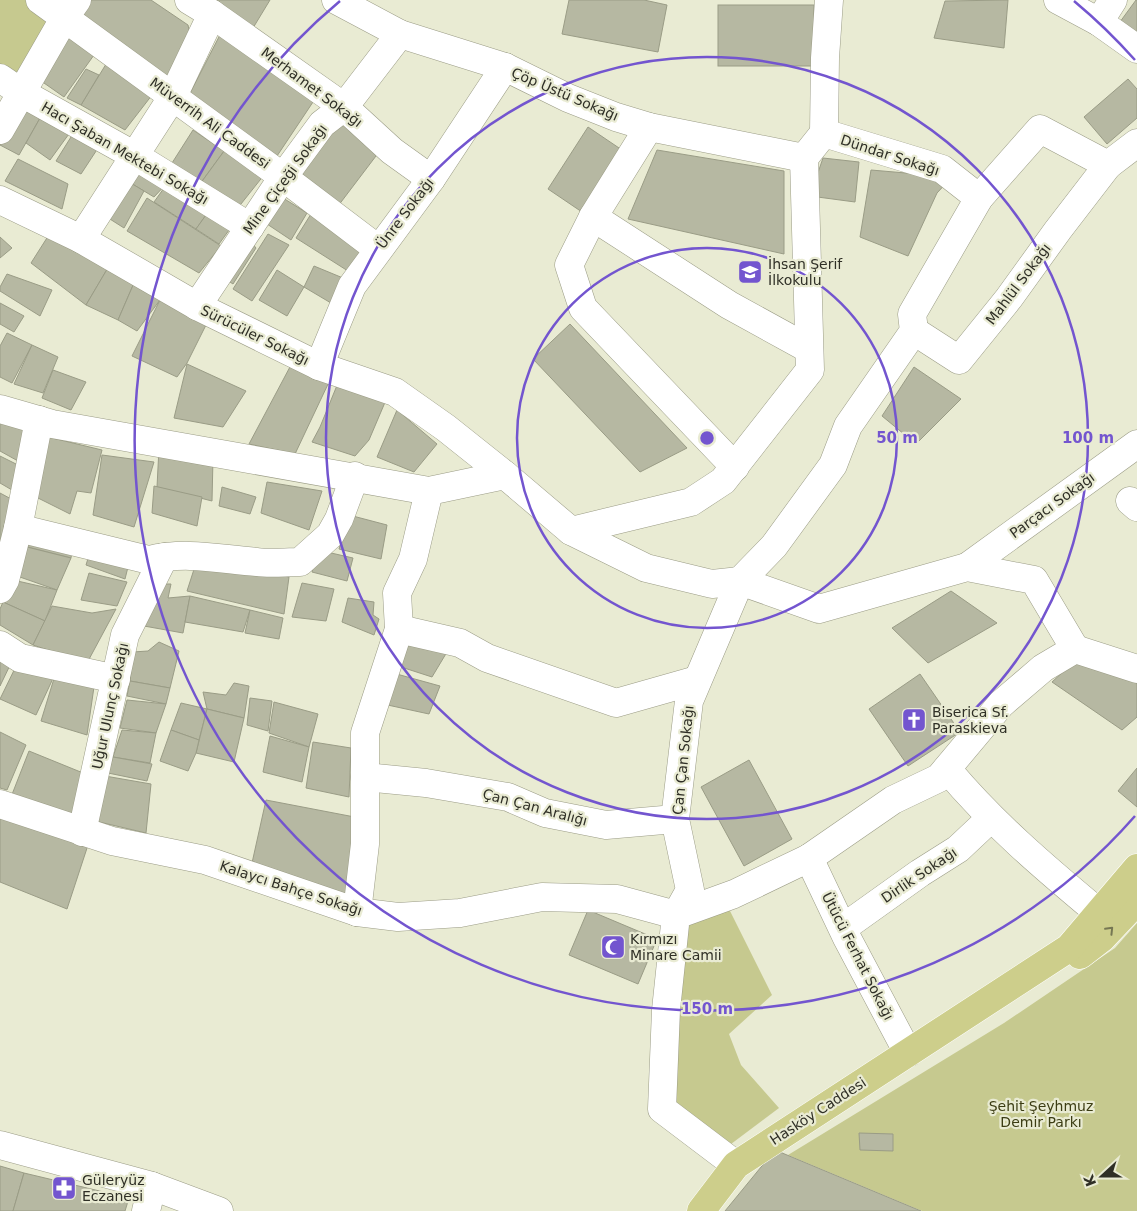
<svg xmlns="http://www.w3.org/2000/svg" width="1137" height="1211" font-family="'DejaVu Sans',sans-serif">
<rect width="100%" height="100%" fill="#e9ebd3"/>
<g fill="#c6c98f">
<polygon points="0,0 25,0 54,21 13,80 0,71"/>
<polygon points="727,905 772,995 729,1034 741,1065 779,1108 731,1144 675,1107 682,923"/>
<polygon points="1137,923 1137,1211 922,1211 788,1155 1004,1023 1115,948"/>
</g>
<g fill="#b6b8a2" stroke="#9a9c86">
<polygon points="86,0 151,0 188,25 192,44 169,78 77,15"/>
<polygon points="207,0 270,0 253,28"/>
<polygon points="569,0 644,0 667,5 658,52 562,34"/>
<polygon points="1008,0 1004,48 934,38 945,1"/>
<polygon points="1136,0 1137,0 1137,40 1117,26"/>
<rect x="718" y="5" width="96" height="61"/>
<polygon points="61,31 94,55 64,97 34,76"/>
<polygon points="222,31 319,93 275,159 185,103"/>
<polygon points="111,56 159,86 125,130 81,105"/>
<polygon points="86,69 99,75 81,105 67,98"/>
<polygon points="1128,79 1137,89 1137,118 1107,144 1084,117"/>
<polygon points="20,96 44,111 19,155 0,145 0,137"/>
<polygon points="44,111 74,127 50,160 26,143"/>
<polygon points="340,122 379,152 335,210 296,181"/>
<polygon points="588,127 622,150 582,212 548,189"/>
<polygon points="76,129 102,142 81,174 56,161"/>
<polygon points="193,130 224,151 200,184 172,163"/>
<polygon points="230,143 268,170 237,209 200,184"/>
<polygon points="657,150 784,171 784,254 628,219"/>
<polygon points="823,158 859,162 855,202 810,196"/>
<polygon points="18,159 68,184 62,209 5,181"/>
<polygon points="133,160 169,181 154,197 124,179"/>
<polygon points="871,170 952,177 937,193 908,256 860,237"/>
<polygon points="124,179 144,191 124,228 102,214"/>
<polygon points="169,181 211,208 196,229 154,202"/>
<polygon points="147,198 221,246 199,273 127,231"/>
<polygon points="283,198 307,213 291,240 267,224"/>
<polygon points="211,208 237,219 219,244 196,229"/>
<polygon points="311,214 363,247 348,271 296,238"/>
<polygon points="52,230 109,266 86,305 31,263"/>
<polygon points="268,234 289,245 252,301 233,289"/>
<polygon points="0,237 12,248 0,258"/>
<polygon points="247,237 256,248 233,284 221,276"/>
<polygon points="109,266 134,283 118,320 86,305"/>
<polygon points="314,266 343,278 331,303 304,287"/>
<polygon points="277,270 304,287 287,316 259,300"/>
<polygon points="7,274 52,290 40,316 0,291 0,287"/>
<polygon points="134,283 160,300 137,331 118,320"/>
<polygon points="160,300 207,323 187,363 177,377 132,356"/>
<polygon points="0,303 24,316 14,332 0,324"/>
<polygon points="570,324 687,448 640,472 533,359"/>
<polygon points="7,333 32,345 12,383 0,377 0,346"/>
<polygon points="32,345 58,357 43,393 14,384"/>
<polygon points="187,364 246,391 223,427 174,418"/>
<polygon points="291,365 329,382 295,454 249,444"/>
<polygon points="914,367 961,399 916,444 882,416"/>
<polygon points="53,370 86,382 71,410 42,398"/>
<polygon points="340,378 386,400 369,440 355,456 312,442 320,427"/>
<polygon points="397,410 437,444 414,472 377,457"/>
<polygon points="0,417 29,434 18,461 0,451"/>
<polygon points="48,437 102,450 91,493 77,491 70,514 34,496"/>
<polygon points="159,448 213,458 212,501 157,487"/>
<polygon points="102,455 154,462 134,527 93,515"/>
<polygon points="0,456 24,468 12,490 0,483"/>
<polygon points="267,482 322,491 309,530 261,513"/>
<polygon points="154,486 202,497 197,526 152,513"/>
<polygon points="222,487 256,497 250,514 219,506"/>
<polygon points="0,493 13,500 0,553"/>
<polygon points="349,515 387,525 381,559 339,549"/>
<polygon points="29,533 73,545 71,558 23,546"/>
<polygon points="23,546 71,558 57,590 17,576"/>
<polygon points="318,550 353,558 347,581 312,572"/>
<polygon points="90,552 129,563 125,579 86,565"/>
<polygon points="197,560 289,577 284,614 187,591"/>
<polygon points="89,573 127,582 117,606 81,600"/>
<polygon points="13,580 57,590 45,621 3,602"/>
<polygon points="302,583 334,589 326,621 292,617"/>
<polygon points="157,584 171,584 168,598 190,596 183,633 144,626"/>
<polygon points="951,591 997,623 928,663 892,628"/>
<polygon points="190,596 250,610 243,632 185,622"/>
<polygon points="348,598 374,602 373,615 379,619 374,635 342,622"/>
<polygon points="3,602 45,621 33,645 0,625 0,609"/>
<polygon points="52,606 92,613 116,609 87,663 33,645"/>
<polygon points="250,610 283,618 279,639 245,633"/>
<polygon points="409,631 450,647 432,677 398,666"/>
<polygon points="159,642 179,651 170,688 130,681 133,652 148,651"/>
<polygon points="0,652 12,661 0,686"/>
<polygon points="20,658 56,672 36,715 0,699"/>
<polygon points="1077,659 1137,683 1137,717 1122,730 1052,682"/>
<polygon points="56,672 95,680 87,735 41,721"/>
<polygon points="393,673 440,686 429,714 383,704"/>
<polygon points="920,674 960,732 908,766 869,709"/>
<polygon points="130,681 170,688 166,704 127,696"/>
<polygon points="234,683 249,686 244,718 207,709 203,692 226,695"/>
<polygon points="250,698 272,701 268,731 247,725"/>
<polygon points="127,700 166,704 156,733 120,728"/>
<polygon points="274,702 318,714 309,747 269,733"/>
<polygon points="181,703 207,709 199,740 171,730"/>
<polygon points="207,709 244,718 234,762 196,753"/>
<polygon points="122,730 156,733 150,763 113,757"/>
<polygon points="171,730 199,740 196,753 188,771 160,761"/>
<polygon points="0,732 26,745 7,790 0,788"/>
<polygon points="270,736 309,747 302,782 263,772"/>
<polygon points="313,742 351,748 349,797 306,788"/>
<polygon points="29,751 88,775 75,820 11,797"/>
<polygon points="113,757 152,764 147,781 108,773"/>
<polygon points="749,760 792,839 744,866 701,787"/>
<polygon points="1137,768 1137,807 1118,791"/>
<polygon points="105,776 151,784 146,833 95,821"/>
<polygon points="266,800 365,819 354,897 252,863"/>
<polygon points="0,817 89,842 67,909 0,882"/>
<polygon points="588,910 657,939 638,984 569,955"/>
<polygon points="859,1133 893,1134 893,1151 860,1150"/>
<polygon points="775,1150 921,1211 725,1211"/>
<polygon points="0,1166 24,1173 13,1211 0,1211"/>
<polygon points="24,1173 129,1198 125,1211 13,1211"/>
</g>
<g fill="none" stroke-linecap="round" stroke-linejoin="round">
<defs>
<g id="street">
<polyline points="40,0 283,177 378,249"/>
<polyline points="189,0 212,14 344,107 392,151 431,179"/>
<polyline points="336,0 400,34 505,67 568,98 616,117 649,127 804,158"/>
<polyline points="1058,0 1099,22 1137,49"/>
<polyline points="1099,22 1113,0"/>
<polyline points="0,78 22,93 135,156 250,227"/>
<polyline points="649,127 593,217 569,265 583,308 735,467"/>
<polyline points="0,130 65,17 77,0"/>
<polyline points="824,133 942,169 979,198"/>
<polyline points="824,133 825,58 829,0"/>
<polyline points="0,200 81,239 197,306 319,366 395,392 446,428 505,475"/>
<polyline points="593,217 729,305 809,349"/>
<polyline points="81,239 173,96 212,14"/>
<polyline points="197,306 283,177 322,124 344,107 400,34"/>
<polyline points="914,331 959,360 1009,298 1058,230 1108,165"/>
<polyline points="319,366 352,286 431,179 505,67"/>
<polyline points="0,409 52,424 429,491 505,475 571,531 646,568 712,584 740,581 819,609 967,567 1034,580 1075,649"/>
<polyline points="1130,501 1137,507"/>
<path d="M18,528l131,32c37,-9 70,-1 108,2 14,2 28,0 43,0l30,-27 9,-16 16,-43"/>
<polyline points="571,531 691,502 723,481 810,370 804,158 824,133"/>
<polyline points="967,567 1137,444"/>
<polyline points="0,589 5,580 18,528 39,420"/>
<polyline points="399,629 460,643 487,658 616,703 697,680"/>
<polyline points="0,645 20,658 116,679"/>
<path d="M947,769c45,54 98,99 152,144"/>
<polyline points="365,777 426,783 508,797 545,813 606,825 675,819"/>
<polyline points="0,804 112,841 205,860 357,912 398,917 460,913 542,897 617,899 676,915 690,890 675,819 689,701 740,581 774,546 833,465 848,426 914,331 912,314 979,198 1040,129 1108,165 1137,143"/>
<polyline points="82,832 125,635 164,557"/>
<polyline points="809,858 847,938 908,1053"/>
<polyline points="357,912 365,844 365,733 399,629 397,593 413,559 429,491"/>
<polyline points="843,928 920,873 958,849 991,818"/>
<polyline points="0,1145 152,1186 219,1211"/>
<polyline points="736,1165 662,1109 666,1010 676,915 734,894 809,858 893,800 939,778 1001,704 1043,668 1075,649 1137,669"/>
<polyline points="146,1211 152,1186"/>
</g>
<g id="primary">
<polyline points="1080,955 1102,938 1137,901"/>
<polyline points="701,1211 736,1165 1069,948 1137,868"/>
</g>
</defs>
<use href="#street" stroke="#9b9c86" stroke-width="29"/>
<use href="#primary" stroke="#fff" stroke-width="29"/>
<use href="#street" stroke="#fff" stroke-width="28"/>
<use href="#primary" stroke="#cdce8b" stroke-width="28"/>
</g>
<defs><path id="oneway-chevron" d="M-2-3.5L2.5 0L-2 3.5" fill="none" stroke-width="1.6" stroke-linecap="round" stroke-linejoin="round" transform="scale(1.25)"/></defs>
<use stroke="#767753" href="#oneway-chevron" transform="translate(1110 930) rotate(-46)"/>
<g fill="none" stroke="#7355cf" stroke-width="2.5">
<circle cx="707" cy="438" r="190"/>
<circle cx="707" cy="438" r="381"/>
<path d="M1135 816A571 571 0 1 1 340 1M1074 1A571 571 0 0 1 1135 60"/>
</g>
<defs>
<symbol id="school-square" viewBox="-11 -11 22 22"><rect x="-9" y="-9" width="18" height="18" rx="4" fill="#7355cf" stroke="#e9ebd3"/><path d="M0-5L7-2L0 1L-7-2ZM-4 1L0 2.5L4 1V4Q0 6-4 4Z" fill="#fff"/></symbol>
<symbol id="church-square" viewBox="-11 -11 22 22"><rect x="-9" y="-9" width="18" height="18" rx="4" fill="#7355cf" stroke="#e9ebd3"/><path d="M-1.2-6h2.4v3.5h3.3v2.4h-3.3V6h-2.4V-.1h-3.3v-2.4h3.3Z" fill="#fff"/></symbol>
<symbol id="mosque-square" viewBox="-11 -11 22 22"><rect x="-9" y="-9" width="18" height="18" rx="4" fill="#7355cf" stroke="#e9ebd3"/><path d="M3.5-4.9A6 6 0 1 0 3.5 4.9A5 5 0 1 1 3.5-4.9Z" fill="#fff"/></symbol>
<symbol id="pharmacy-square" viewBox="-11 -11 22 22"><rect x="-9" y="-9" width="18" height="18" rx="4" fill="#7355cf" stroke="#e9ebd3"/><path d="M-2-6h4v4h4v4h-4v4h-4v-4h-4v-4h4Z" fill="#fff"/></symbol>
</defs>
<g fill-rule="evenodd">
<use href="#school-square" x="736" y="258" width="28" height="28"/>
<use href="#church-square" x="900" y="706" width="28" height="28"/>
<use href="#mosque-square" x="599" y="933" width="28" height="28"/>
<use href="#pharmacy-square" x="50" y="1174" width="28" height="28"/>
</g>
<g text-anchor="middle" stroke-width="4.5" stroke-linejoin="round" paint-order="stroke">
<g font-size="14" fill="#2f2f26" stroke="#e9ebd3">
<text transform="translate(312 87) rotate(37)" y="5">Merhamet Sokağı</text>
<text transform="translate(565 94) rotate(23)" y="5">Çöp Üstü Sokağı</text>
<text transform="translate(210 123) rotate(36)" y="5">Müverrih Ali Caddesi</text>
<text transform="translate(125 153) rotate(30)" y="5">Hacı Şaban Mektebi Sokağı</text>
<text transform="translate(890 155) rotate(18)" y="5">Dündar Sokağı</text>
<text transform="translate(285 179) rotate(-54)" y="5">Mine Çiçeği Sokağı</text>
<text transform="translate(405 213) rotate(-53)" y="5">Ünre Sokağı</text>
<text transform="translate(1018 284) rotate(-53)" y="5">Mahlül Sokağı</text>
<text transform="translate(255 335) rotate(26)" y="5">Sürücüler Sokağı</text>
<text transform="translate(1052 505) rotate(-36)" y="5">Parçacı Sokağı</text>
<text transform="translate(110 706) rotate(-78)" y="5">Uğur Ulunç Sokağı</text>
<text transform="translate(683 760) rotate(-84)" y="5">Çan Çan Sokağı</text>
<text transform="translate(535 807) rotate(15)" y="5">Çan Çan Aralığı</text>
<text transform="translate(919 875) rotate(-34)" y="5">Dirlik Sokağı</text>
<text transform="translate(291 888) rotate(18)" y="5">Kalaycı Bahçe Sokağı</text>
<text transform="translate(858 956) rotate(63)" y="5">Ütücü Ferhat Sokağı</text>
<text transform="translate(818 1111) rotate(-33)" y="5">Hasköy Caddesi</text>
</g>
<g font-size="14" fill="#2f2f26" stroke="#e9ebd3" text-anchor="start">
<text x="768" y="269">İhsan Şerif<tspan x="768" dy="16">İlkokulu</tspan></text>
<text x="932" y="717">Biserica Sf.<tspan x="932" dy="16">Paraskieva</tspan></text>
<text x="630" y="944">Kırmızı<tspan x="630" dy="16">Minare Camii</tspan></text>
<text x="82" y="1185">Güleryüz<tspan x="82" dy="16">Eczanesi</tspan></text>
</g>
<g font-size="14" fill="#3c3d14" stroke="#e9ebd3">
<text x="1041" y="1111">Şehit Şeyhmuz<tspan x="1041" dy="16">Demir Parkı</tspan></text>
</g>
</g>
<circle cx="707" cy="438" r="8" fill="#7355cf" stroke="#e9ebd3" stroke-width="2.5"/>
<g font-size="15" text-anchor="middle" font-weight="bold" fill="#7355cf" stroke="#e9ebd3" stroke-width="4.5" stroke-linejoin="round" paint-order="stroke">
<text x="897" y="443">50 m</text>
<text x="1088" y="443">100 m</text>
<text x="707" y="1014">150 m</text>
</g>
<g transform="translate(1102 1176) rotate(249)" stroke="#e9ebd3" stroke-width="4" paint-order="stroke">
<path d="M0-4L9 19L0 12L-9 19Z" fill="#2f2f26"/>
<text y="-8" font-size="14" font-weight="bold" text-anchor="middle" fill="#2f2f26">K</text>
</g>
</svg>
